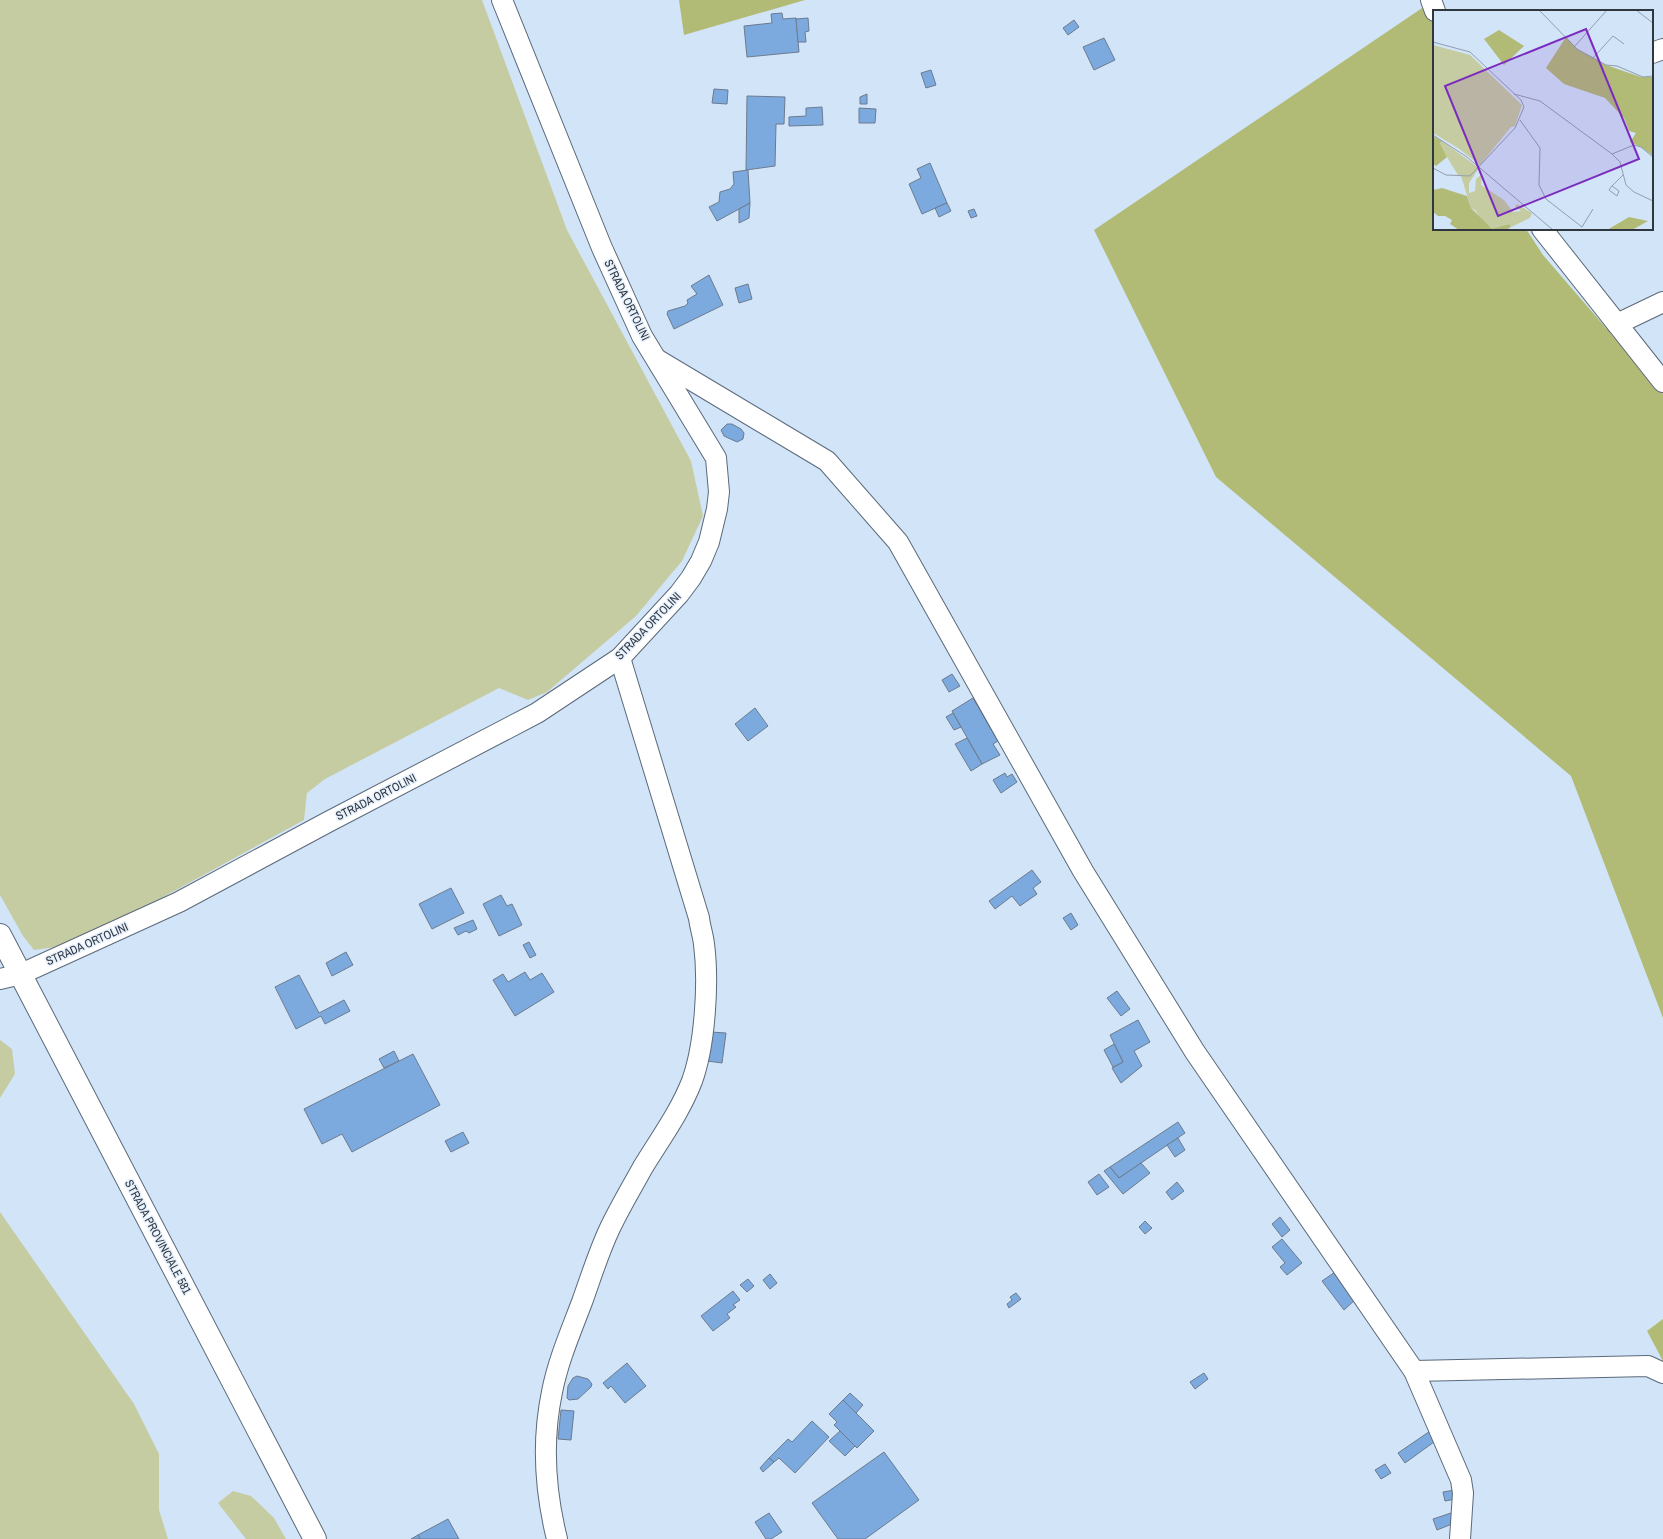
<svg xmlns="http://www.w3.org/2000/svg" width="1663" height="1539" font-family="'Archivo Narrow',sans-serif">
<rect width="100%" height="100%" fill="#d2e4f8"/>
<g fill="#c6cca2">
<polygon points="0,0 482,0 567,230 691,461 703,516 682,561 636,616 547,692 528,700 499,688 325,779 307,793 304,820 145,907 56,947 34,950 23,936 0,895"/>
<polygon points="0,1040 12,1049 15,1074 0,1098"/>
<polygon points="0,1212 134,1404 159,1454 159,1510 168,1539 0,1539"/>
<polygon points="233,1491 251,1496 274,1518 286,1539 246,1539 218,1503"/>
</g>
<g fill="#b2bb76">
<polygon points="679,0 805,0 684,35"/>
<polygon points="1431,2 1434,11 1434,229 1526,229 1543,255 1663,394 1663,1018 1571,776 1216,477 1094,230"/>
<polygon points="1663,1319 1663,1361 1647,1331"/>
</g>
<g fill="#7caadf" stroke="#6c7b8e">
<polygon points="782,13 783,19 796,18 799,52 747,57 744,26 772,23 771,14"/>
<polygon points="808,18 809,31 805,32 806,42 798,42 796,19"/>
<polygon points="1074,20 1079,27 1068,35 1063,28"/>
<polygon points="1104,38 1115,60 1094,70 1083,47"/>
<polygon points="931,70 936,85 926,88 921,73"/>
<polygon points="714,89 728,90 727,104 712,103"/>
<polygon points="867,94 867,104 860,104 860,97"/>
<polygon points="747,96 785,97 784,124 776,124 775,166 746,170"/>
<polygon points="822,107 823,125 789,126 789,117 806,116 806,108"/>
<polygon points="859,108 876,109 875,123 859,123"/>
<polygon points="930,163 947,203 922,214 909,184 921,178 917,169"/>
<polygon points="748,170 750,203 717,221 709,207 719,202 720,192 730,189 734,184 733,172"/>
<polygon points="750,203 749,218 739,223 739,209"/>
<polygon points="947,203 951,211 939,217 935,208"/>
<polygon points="974,209 977,216 971,218 968,211"/>
<polygon points="709,275 723,305 674,329 667,314 668,311 685,306 688,303 687,300 697,294 691,286"/>
<polygon points="748,284 752,299 739,303 735,288"/>
<polygon points="727,424 732,424 741,429 744,433 743,439 737,442 724,436 721,430"/>
<polygon points="952,674 960,686 949,692 942,680"/>
<polygon points="973,698 998,741 993,744 1000,755 982,764 952,711"/>
<polygon points="755,708 768,726 748,741 735,724"/>
<polygon points="953,713 961,727 954,730 946,717"/>
<polygon points="967,738 982,764 971,771 955,744"/>
<polygon points="1005,773 1007,777 1012,774 1017,782 1001,793 993,780"/>
<polygon points="1032,870 1041,882 1033,888 1037,894 1020,906 1012,896 995,909 989,901"/>
<polygon points="451,888 464,913 432,929 419,904"/>
<polygon points="501,895 507,906 512,904 522,925 499,936 483,904"/>
<polygon points="1071,913 1078,925 1071,930 1063,918"/>
<polygon points="473,920 477,929 469,933 466,931 458,935 454,928"/>
<polygon points="529,942 536,955 530,958 523,945"/>
<polygon points="346,952 353,965 332,976 326,963"/>
<polygon points="525,972 530,980 542,973 554,992 515,1016 493,980 503,974 508,982"/>
<polygon points="299,975 319,1013 344,1000 350,1011 325,1024 321,1016 296,1029 275,987"/>
<polygon points="1117,991 1130,1009 1121,1016 1107,998"/>
<polygon points="1138,1020 1150,1042 1134,1051 1142,1066 1121,1083 1112,1068 1123,1062 1110,1035"/>
<polygon points="711,1032 726,1033 722,1063 707,1061"/>
<polygon points="1114,1044 1123,1062 1113,1067 1104,1050"/>
<polygon points="394,1051 399,1061 384,1068 379,1059"/>
<polygon points="413,1054 440,1105 352,1152 342,1134 322,1144 304,1109"/>
<polygon points="1178,1122 1185,1133 1119,1178 1110,1167"/>
<polygon points="463,1132 469,1143 451,1152 445,1141"/>
<polygon points="1178,1138 1185,1150 1175,1157 1167,1145"/>
<polygon points="1141,1163 1150,1173 1123,1194 1104,1171 1110,1167 1119,1178"/>
<polygon points="1099,1174 1109,1187 1097,1195 1088,1182"/>
<polygon points="1177,1182 1184,1191 1172,1200 1166,1192"/>
<polygon points="1280,1217 1290,1230 1282,1237 1272,1224"/>
<polygon points="1145,1221 1152,1228 1145,1234 1139,1227"/>
<polygon points="1282,1239 1302,1263 1287,1275 1280,1267 1285,1263 1272,1247"/>
<polygon points="1338,1270 1357,1298 1344,1310 1322,1281"/>
<polygon points="770,1274 777,1283 770,1289 763,1280"/>
<polygon points="748,1279 754,1286 747,1292 740,1285"/>
<polygon points="733,1291 740,1300 733,1305 736,1307 727,1314 730,1318 713,1331 701,1316"/>
<polygon points="1016,1293 1021,1299 1009,1308 1007,1304 1012,1300 1010,1297"/>
<polygon points="627,1363 646,1386 625,1403 611,1386 608,1389 603,1383"/>
<polygon points="1204,1373 1208,1379 1195,1389 1190,1382"/>
<polygon points="577,1376 588,1379 592,1384 591,1387 578,1399 569,1400 567,1398 568,1386 573,1378"/>
<polygon points="850,1393 863,1405 856,1413 843,1400"/>
<polygon points="843,1400 874,1431 857,1448 834,1425 837,1422 829,1414"/>
<polygon points="561,1410 574,1411 571,1440 558,1439"/>
<polygon points="812,1421 829,1437 795,1473 779,1458 774,1462 769,1458 788,1439 792,1442"/>
<polygon points="1436,1427 1434,1442 1405,1463 1398,1453"/>
<polygon points="840,1431 855,1446 845,1456 829,1441"/>
<polygon points="884,1452 919,1500 865,1539 838,1539 812,1503"/>
<polygon points="769,1458 774,1462 763,1472 760,1468"/>
<polygon points="1385,1464 1391,1473 1381,1479 1375,1470"/>
<polygon points="1455,1490 1456,1499 1445,1501 1443,1492"/>
<polygon points="1454,1512 1452,1524 1437,1530 1433,1519"/>
<polygon points="769,1513 782,1532 771,1539 766,1539 755,1522"/>
<polygon points="448,1519 459,1539 420,1539 418,1535"/>
<polygon points="418,1535 420,1539 411,1539"/>
</g>
<g fill="none" stroke-linecap="round" stroke-linejoin="round">
<defs>
<g id="minor">
<polyline points="1431,0 1435,11"/>
<polyline points="1652,53 1663,49"/>
<polyline points="1542,229 1663,382"/>
<polyline points="1617,324 1663,302"/>
<polyline points="658,360 827,461 898,542 1083,871 1195,1052 1414,1371 1461,1480 1463,1493 1460,1539"/>
<polyline points="0,979 21,974 179,902 328,822 537,713 620,658 679,594 691,578 701,561 709,542 717,509 719,492 716,458 642,336 602,248 502,0"/>
<polyline points="1414,1371 1648,1366 1663,1373"/>
<path d="M557,1539c-12,-48 -15,-99 -5,-147 6,-31 19,-61 30,-90 9,-25 17,-51 28,-74 10,-21 22,-41 33,-61 17,-28 37,-55 49,-86 13,-36 17,-98 12,-137 -1,-9 -4,-17 -5,-26l-79,-260"/>
</g>
<polyline id="major" points="0,935 315,1539"/>
</defs>
<use href="#minor" stroke="#5a697a" stroke-width="22"/>
<use href="#major" stroke="#5a697a" stroke-width="24"/>
<use href="#minor" stroke="#fff" stroke-width="20"/>
<use href="#major" stroke="#fff" stroke-width="22"/>
</g>
<g text-anchor="middle" stroke-width="3" stroke-linejoin="round" paint-order="stroke">
<g font-size="12" fill="#2f363e" stroke="#e6f0fd">
<text transform="translate(627 300) rotate(64)" y="4">STRADA ORTOLINI</text>
<text transform="translate(648 626) rotate(-46)" y="4">STRADA ORTOLINI</text>
<text transform="translate(376 797) rotate(-27)" y="4">STRADA ORTOLINI</text>
<text transform="translate(87 944) rotate(-24)" y="4">STRADA ORTOLINI</text>
<text transform="translate(158 1237) rotate(62)" y="4">STRADA PROVINCIALE 581</text>
</g>
</g>
<g transform="translate(1433 10)">
<rect width="220" height="220" fill="#d2e4f8"/>
<path d="M0,35l37,10 52,50 -7,21 -4,1 -31,38 -22,-17 -25,-15zM9,131l37,27 -10,15v10l6,-2 1,-12 6,-5 -1,11 23,15 9,12 8,-1 -6,-5 2,-2 15,9 -2,5 -19,9 -2,-3 -17,6 -8,-6 -9,-14 -4,-2 -10,-32 -3,-1 -11,-18 -7,-14z" fill="#c6cca2"/>
<path d="M66,20l25,16 -20,19 -20,-26zM133,27l11,12 29,16 35,12h12v79l-12,-9 -11,-5 6,-9 -7,-2 -5,-13 -19,-20 -41,-14 -18,-16zM0,126l9,5 -2,2 7,14 -11,9 -3,-2zM9,178l25,8 4,12 21,21 17,-5 2,3 -5,3h-47l-9,-6 2,-4 -7,-4h-7l-5,-4v-22zM196,207l19,4 -16,9h-25z" fill="#b2bb76"/>
<path fill="none" stroke="#919eae" stroke-width="1" d="M106,0l38,39 29,16 11,1 26,11 10,-1M203,0l17,13M0,32l37,10 51,48 3,7 -9,21 -45,48 -24,-1 -13,-7M142,36l32,-36M160,48l20,-22 11,8M81,84l26,7 72,53 8,8 6,23 8,7 19,9M87,110l20,28 -1,37 7,14 36,28 11,-18M0,125l34,22 86,73M179,144l22,-9 7,2 12,10M179,176l7,5 -2,5 -8,-6 2,-3 12,-12"/>
<path fill="#7b2cbf" fill-opacity="0.15" stroke="#7b2cbf" stroke-width="2" d="M153,19l53,130 -141,57 -53,-130z"/>
<rect width="220" height="220" fill="none" stroke="#2f363e" stroke-width="2"/>
</g>
</svg>
